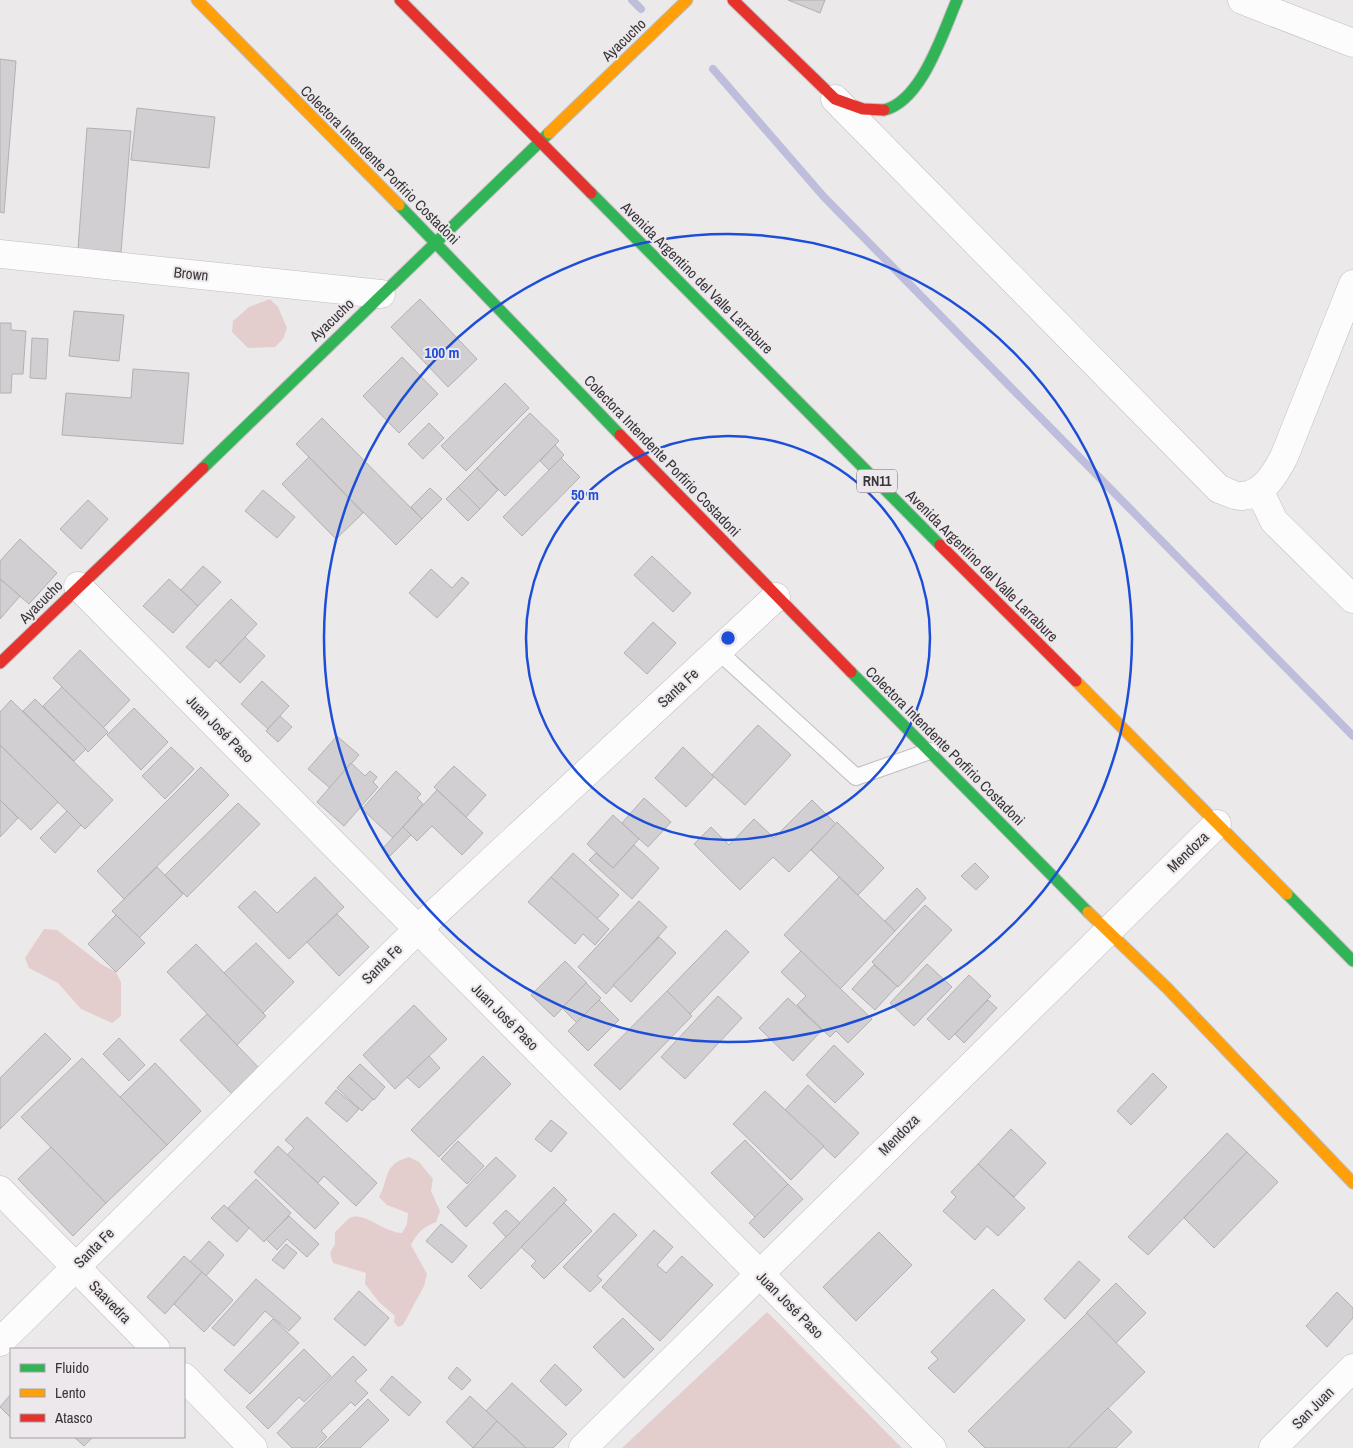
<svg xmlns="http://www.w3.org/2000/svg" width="1353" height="1448" font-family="'Archivo Narrow',sans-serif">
<rect width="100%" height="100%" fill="#ece9eb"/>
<g fill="#e3cecd">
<polygon points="270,299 278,307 287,328 283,339 275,347 248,348 232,332 233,321 249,307"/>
<polygon points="44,929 57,930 101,964 116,972 121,982 121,1016 112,1023 81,1009 58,983 29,968 25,958"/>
<path d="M409,1157l10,5 14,17 -2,12 9,20 -4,11c-13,5 -19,11 -25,23l16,29 -3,12 -21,39 -5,2 -4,-5 1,-6 -16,-14 -14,-18 1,-11 -33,-10 -3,-10 5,-9v-12c5,-4 10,-11 15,-14 14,-7 34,15 52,15l5,-9 1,-11 -21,-8 -8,-8c10,-18 4,-33 30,-40z"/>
<polygon points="767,1312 902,1448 622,1448"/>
</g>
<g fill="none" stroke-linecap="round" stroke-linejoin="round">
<g stroke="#bebddc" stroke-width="8">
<polyline points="632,0 641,9"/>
<polyline points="713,69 824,197 1353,736"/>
</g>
</g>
<g fill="#d1cfd1" stroke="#b2b0b1">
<polygon points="788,0 825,0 820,13"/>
<polygon points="0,59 16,61 4,213 0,212"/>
<polygon points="137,108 215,117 209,168 131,160"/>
<polygon points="87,128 131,131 121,252 78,249"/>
<polygon points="420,299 477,359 448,387 391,327"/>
<polygon points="74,311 124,315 119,361 69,356"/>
<polygon points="0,323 11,323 11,330 26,331 23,374 12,374 11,393 0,393"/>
<polygon points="32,338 48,339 46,379 30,378"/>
<polygon points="402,357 438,394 399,433 363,396"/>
<polygon points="133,369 189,373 183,444 62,435 66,393 131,398"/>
<polygon points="505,383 529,408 466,471 441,446"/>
<polygon points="530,413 559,441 505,496 477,468"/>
<polygon points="322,418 422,519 396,545 296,444"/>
<polygon points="429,423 444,438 423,459 408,444"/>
<polygon points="555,445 564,455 549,470 540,461"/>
<polygon points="309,457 363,513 336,539 282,484"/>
<polygon points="561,458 580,477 522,536 503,517"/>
<polygon points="477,468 498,490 480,509 458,487"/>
<polygon points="458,487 480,509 468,521 446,499"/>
<polygon points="430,488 442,499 422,519 411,507"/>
<polygon points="263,490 295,517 277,538 245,511"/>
<polygon points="88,500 108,519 81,549 60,529"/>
<polygon points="20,539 57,573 29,604 0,579 0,561"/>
<polygon points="652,556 691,593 673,612 634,575"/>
<polygon points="203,566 221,582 198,606 181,590"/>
<polygon points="431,569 452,588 462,577 469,583 437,618 409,593"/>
<polygon points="0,579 20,596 0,619"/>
<polygon points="169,579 198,606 173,633 143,606"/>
<polygon points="231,599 257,624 220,664 216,660 209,668 186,647"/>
<polygon points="653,622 676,643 647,674 624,653"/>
<polygon points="245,637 265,656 240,683 220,664"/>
<polygon points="80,650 130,700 103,728 53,678"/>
<polygon points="262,681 289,706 268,729 241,704"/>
<polygon points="62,687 108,732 88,752 43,706"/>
<polygon points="35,699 86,749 74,761 23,711"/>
<polygon points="11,700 113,800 85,829 0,745 0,712"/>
<polygon points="134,708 168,742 141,770 107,735"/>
<polygon points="280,716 292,727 278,742 266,731"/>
<polygon points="758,725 791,755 745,805 712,775"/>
<polygon points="337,736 359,755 330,788 308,769"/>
<polygon points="0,745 58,802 31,830 0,800"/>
<polygon points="171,747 194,769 165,799 142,776"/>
<polygon points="683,747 714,777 686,807 655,778"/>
<polygon points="351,763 365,776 370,771 377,777 373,782 378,787 344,826 317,802"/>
<polygon points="454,766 486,795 466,817 434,787"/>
<polygon points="201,767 229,795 124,899 97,871"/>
<polygon points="396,771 421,794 417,798 423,804 393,838 362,809"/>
<polygon points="437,790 483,833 462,855 432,826 417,841 403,827"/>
<polygon points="644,798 671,822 648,847 622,823"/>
<polygon points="0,800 18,818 0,837"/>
<polygon points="812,800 836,824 789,872 773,857 740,890 694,844 711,827 729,845 754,819 774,838"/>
<polygon points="238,803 260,824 187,897 165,875"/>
<polygon points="67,811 81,825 55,853 40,838"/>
<polygon points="613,815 639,839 613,868 587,844"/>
<polygon points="837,822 884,868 858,895 811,850"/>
<polygon points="403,827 411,835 390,856 382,849"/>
<polygon points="634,845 659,868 632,899 589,860 596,853 613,868"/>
<polygon points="573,853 619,895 597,919 551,877"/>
<polygon points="975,863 989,877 976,890 961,876"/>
<polygon points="157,867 183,894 139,938 112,911"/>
<polygon points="315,877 344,907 289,959 238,907 255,891 277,913"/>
<polygon points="551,877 609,929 595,945 583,934 575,944 528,902"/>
<polygon points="839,877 895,931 840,989 784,935"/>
<polygon points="917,888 926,898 895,931 885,921"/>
<polygon points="639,901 667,927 606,994 578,967"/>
<polygon points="925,905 952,930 898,987 872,962"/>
<polygon points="337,914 369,947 339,976 307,942"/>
<polygon points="116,915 145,943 116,972 88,944"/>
<polygon points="726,930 749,952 690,1014 667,991"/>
<polygon points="659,937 676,953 631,1002 613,985"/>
<polygon points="256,943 294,982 263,1013 224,973"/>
<polygon points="196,944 266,1016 237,1045 167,972"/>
<polygon points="801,951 872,1019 848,1043 836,1031 830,1037 797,1005 806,996 781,972"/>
<polygon points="565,961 587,983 554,1017 531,995"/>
<polygon points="927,964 952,987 914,1026 890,1003"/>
<polygon points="874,965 897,986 875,1010 852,989"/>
<polygon points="969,975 991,996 949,1040 927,1019"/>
<polygon points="586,983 601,998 577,1023 562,1008"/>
<polygon points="667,991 692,1016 620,1090 594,1065"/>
<polygon points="718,996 742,1018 685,1079 661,1057"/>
<polygon points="788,998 822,1030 793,1061 759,1028"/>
<polygon points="599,1000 619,1020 588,1051 568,1031"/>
<polygon points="988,1000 997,1008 964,1043 955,1034"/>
<polygon points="414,1005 447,1039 395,1089 363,1055"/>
<polygon points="207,1014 261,1070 234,1096 180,1040"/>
<polygon points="45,1033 71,1059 0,1129 0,1078"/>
<polygon points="119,1038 145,1065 129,1081 103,1054"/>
<polygon points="834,1045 864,1074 835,1103 806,1075"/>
<polygon points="429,1056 440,1068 419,1088 407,1077"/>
<polygon points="483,1056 511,1084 439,1157 411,1130"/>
<polygon points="82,1058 167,1145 106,1203 21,1117"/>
<polygon points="155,1063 201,1111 167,1145 120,1097"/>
<polygon points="360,1064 385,1087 374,1100 348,1076"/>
<polygon points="1153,1073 1167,1087 1131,1125 1117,1111"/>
<polygon points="348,1076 373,1099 362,1111 337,1088"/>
<polygon points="808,1085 859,1133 835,1158 785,1110"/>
<polygon points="336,1090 359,1109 347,1122 325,1103"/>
<polygon points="765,1091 824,1146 791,1180 733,1124"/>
<polygon points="307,1117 377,1183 356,1206 324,1176 318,1183 287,1155 294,1148 285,1140"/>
<polygon points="551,1120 567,1133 551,1152 535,1139"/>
<polygon points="1011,1129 1046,1163 1014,1197 978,1164"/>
<polygon points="1227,1133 1247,1152 1148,1255 1128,1237"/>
<polygon points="745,1140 788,1184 755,1217 711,1173"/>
<polygon points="458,1141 484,1166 467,1184 441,1159"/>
<polygon points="278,1146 339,1203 315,1229 254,1172"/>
<polygon points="51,1147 106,1203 73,1236 18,1179"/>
<polygon points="1247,1152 1278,1182 1214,1248 1184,1218"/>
<polygon points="496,1157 516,1176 466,1227 447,1207"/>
<polygon points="978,1164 1025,1208 998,1236 987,1226 975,1240 943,1211 956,1197 951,1192"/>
<polygon points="256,1179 291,1213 264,1242 228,1208"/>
<polygon points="788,1184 803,1199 764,1238 749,1223"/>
<polygon points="554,1187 567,1200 481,1289 468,1276"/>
<polygon points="564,1203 592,1231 544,1279 531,1266 536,1261 521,1247"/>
<polygon points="224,1205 249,1228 237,1242 211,1218"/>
<polygon points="506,1210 520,1223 506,1237 493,1223"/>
<polygon points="614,1213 637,1235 597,1276 602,1280 590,1292 563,1267"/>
<polygon points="289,1216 319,1244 307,1257 287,1239 277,1250 266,1239"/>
<polygon points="441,1224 467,1246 452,1263 426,1241"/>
<polygon points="654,1230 673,1247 657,1265 666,1273 682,1256 713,1285 660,1341 602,1287"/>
<polygon points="879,1232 912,1265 856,1321 823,1287"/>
<polygon points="209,1241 224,1255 206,1276 190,1262"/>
<polygon points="286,1244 297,1253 284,1269 272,1260"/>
<polygon points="184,1256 202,1272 165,1314 147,1297"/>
<polygon points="1079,1261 1100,1280 1065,1319 1044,1299"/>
<polygon points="202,1272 233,1300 204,1332 174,1304"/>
<polygon points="256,1279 301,1318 289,1331 265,1311 234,1346 212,1328"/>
<polygon points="1116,1283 1146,1313 1116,1343 1086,1313"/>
<polygon points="993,1289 1025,1320 954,1393 928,1368 938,1359 931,1352"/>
<polygon points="359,1291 389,1318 365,1346 334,1319"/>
<polygon points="1337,1292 1353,1308 1353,1318 1327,1347 1306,1326"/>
<polygon points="1087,1313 1145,1372 1068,1448 985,1448 968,1431"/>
<polygon points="623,1318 654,1349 624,1378 593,1347"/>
<polygon points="273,1319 299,1343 250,1394 224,1370"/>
<polygon points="304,1349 331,1376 304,1402 299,1397 268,1429 246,1407"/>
<polygon points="353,1356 367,1370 355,1381 368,1393 355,1406 351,1402 321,1431 327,1437 316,1448 292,1448 277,1433"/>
<polygon points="555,1364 582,1390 566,1406 540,1381"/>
<polygon points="457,1367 471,1380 462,1390 448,1378"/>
<polygon points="392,1376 421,1402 409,1416 380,1390"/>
<polygon points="512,1383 567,1434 553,1448 526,1448 486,1411"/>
<polygon points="11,1394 11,1418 0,1407"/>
<polygon points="470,1396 497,1421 473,1448 446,1422"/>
<polygon points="368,1399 389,1420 360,1448 319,1448"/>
<polygon points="1108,1408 1132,1432 1116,1448 1068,1448"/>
<polygon points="497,1421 526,1448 473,1448"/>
<polygon points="74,1437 93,1437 84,1446"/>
</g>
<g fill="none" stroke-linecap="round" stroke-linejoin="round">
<defs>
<polyline id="lane" points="718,651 856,777 930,751"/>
<g id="street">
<polyline points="1242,0 1353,43"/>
<path d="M835,99l384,390c7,2 16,8 23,7 22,-2 33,-22 42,-39l69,-173"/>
<polyline points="0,254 381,294"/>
<polyline points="1259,490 1274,521 1353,599"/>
<polyline points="78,586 932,1448"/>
<polyline points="0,1190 156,1349"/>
<polyline points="0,1342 418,929 776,597"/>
<polyline points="184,1377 253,1448"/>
<polyline points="583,1448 1217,824"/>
<polyline points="1273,1448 1353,1368"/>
</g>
<g id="fast">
<path d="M884,110c38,-9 59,-78 73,-110"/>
<polyline points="591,193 940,545"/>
<polyline points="399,205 620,435"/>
<polyline points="203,468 549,133"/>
<polyline points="851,672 1088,912"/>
<polyline points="1287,894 1353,961"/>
</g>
<g id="slow">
<polyline points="197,0 399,205"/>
<polyline points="549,133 687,0"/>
<polyline points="1076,681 1287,894"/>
<polyline points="1088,912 1167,988 1353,1183"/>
</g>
<g id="jam">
<polyline points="400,0 591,193"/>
<polyline points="733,0 835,99 863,109 884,110"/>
<polyline points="620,435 851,672"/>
<polyline points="940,545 1076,681"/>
<polyline points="0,663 203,468"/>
</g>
</defs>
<use href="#lane" stroke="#bfbdbe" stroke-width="18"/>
<use href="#street" stroke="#bfbdbe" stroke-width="29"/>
<use href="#fast" stroke="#bfbdbe" stroke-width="13"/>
<use href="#slow" stroke="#bfbdbe" stroke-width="13"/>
<use href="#jam" stroke="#bfbdbe" stroke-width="13"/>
<use href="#lane" stroke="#fcfcfc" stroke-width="16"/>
<use href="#street" stroke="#fcfcfc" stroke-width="28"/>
<use href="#fast" stroke="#30b455" stroke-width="11"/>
<use href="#slow" stroke="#ff9f0a" stroke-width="11"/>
<use href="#jam" stroke="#e5322d" stroke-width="11"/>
</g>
<g fill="none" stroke="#1d4ed8" stroke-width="2.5">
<circle cx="728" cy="638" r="202"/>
<circle cx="728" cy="638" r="404"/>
</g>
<g text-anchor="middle" stroke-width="4" stroke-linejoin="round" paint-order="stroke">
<rect fill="#ede8ec" stroke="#6e6b6e" stroke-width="1" x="857" y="469.5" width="40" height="23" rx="4"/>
<g font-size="14" font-weight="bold" fill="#383638">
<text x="877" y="486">RN11</text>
</g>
<g font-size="15" fill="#383638" stroke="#ede8ec">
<text transform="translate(624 40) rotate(-44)" y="5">Ayacucho</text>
<text transform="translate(380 165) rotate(45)" y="5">Colectora Intendente Porfirio Costadoni</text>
<text transform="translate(191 274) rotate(6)" y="5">Brown</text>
<text transform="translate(697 278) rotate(45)" y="5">Avenida Argentino del Valle Larrabure</text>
<text transform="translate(332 320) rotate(-44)" y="5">Ayacucho</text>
<text transform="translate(662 456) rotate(46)" y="5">Colectora Intendente Porfirio Costadoni</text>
<text transform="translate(982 566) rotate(45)" y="5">Avenida Argentino del Valle Larrabure</text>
<text transform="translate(41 602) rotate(-45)" y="5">Ayacucho</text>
<text transform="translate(678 688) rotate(-43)" y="5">Santa Fe</text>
<text transform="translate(220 729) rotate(45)" y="5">Juan José Paso</text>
<text transform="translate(945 746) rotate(45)" y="5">Colectora Intendente Porfirio Costadoni</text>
<text transform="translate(1188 852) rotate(-44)" y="5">Mendoza</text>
<text transform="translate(382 964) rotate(-45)" y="5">Santa Fe</text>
<text transform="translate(505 1017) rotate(45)" y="5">Juan José Paso</text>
<text transform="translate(899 1135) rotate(-45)" y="5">Mendoza</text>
<text transform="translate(94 1248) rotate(-45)" y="5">Santa Fe</text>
<text transform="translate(110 1302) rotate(46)" y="5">Saavedra</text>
<text transform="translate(790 1305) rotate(45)" y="5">Juan José Paso</text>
<text transform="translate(1313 1408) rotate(-45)" y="5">San Juan</text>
</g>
</g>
<circle cx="728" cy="638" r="8" fill="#1d4ed8" stroke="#ede8ec" stroke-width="2.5"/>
<g font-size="15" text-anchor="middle" font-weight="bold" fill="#1d4ed8" stroke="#ede8ec" stroke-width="4" stroke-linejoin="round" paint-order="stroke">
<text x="442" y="358">100 m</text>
<text x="585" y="500">50 m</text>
</g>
<rect x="10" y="1348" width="175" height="90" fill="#ede8ec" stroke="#a5a1a4"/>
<rect x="20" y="1364" width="25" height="8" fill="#30b455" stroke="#a5a1a4"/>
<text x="55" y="1373" font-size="15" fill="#383638">Fluido</text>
<rect x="20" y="1389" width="25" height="8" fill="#ff9f0a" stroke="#a5a1a4"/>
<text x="55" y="1398" font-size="15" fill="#383638">Lento</text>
<rect x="20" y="1414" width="25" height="8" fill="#e5322d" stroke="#a5a1a4"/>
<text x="55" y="1423" font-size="15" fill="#383638">Atasco</text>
</svg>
